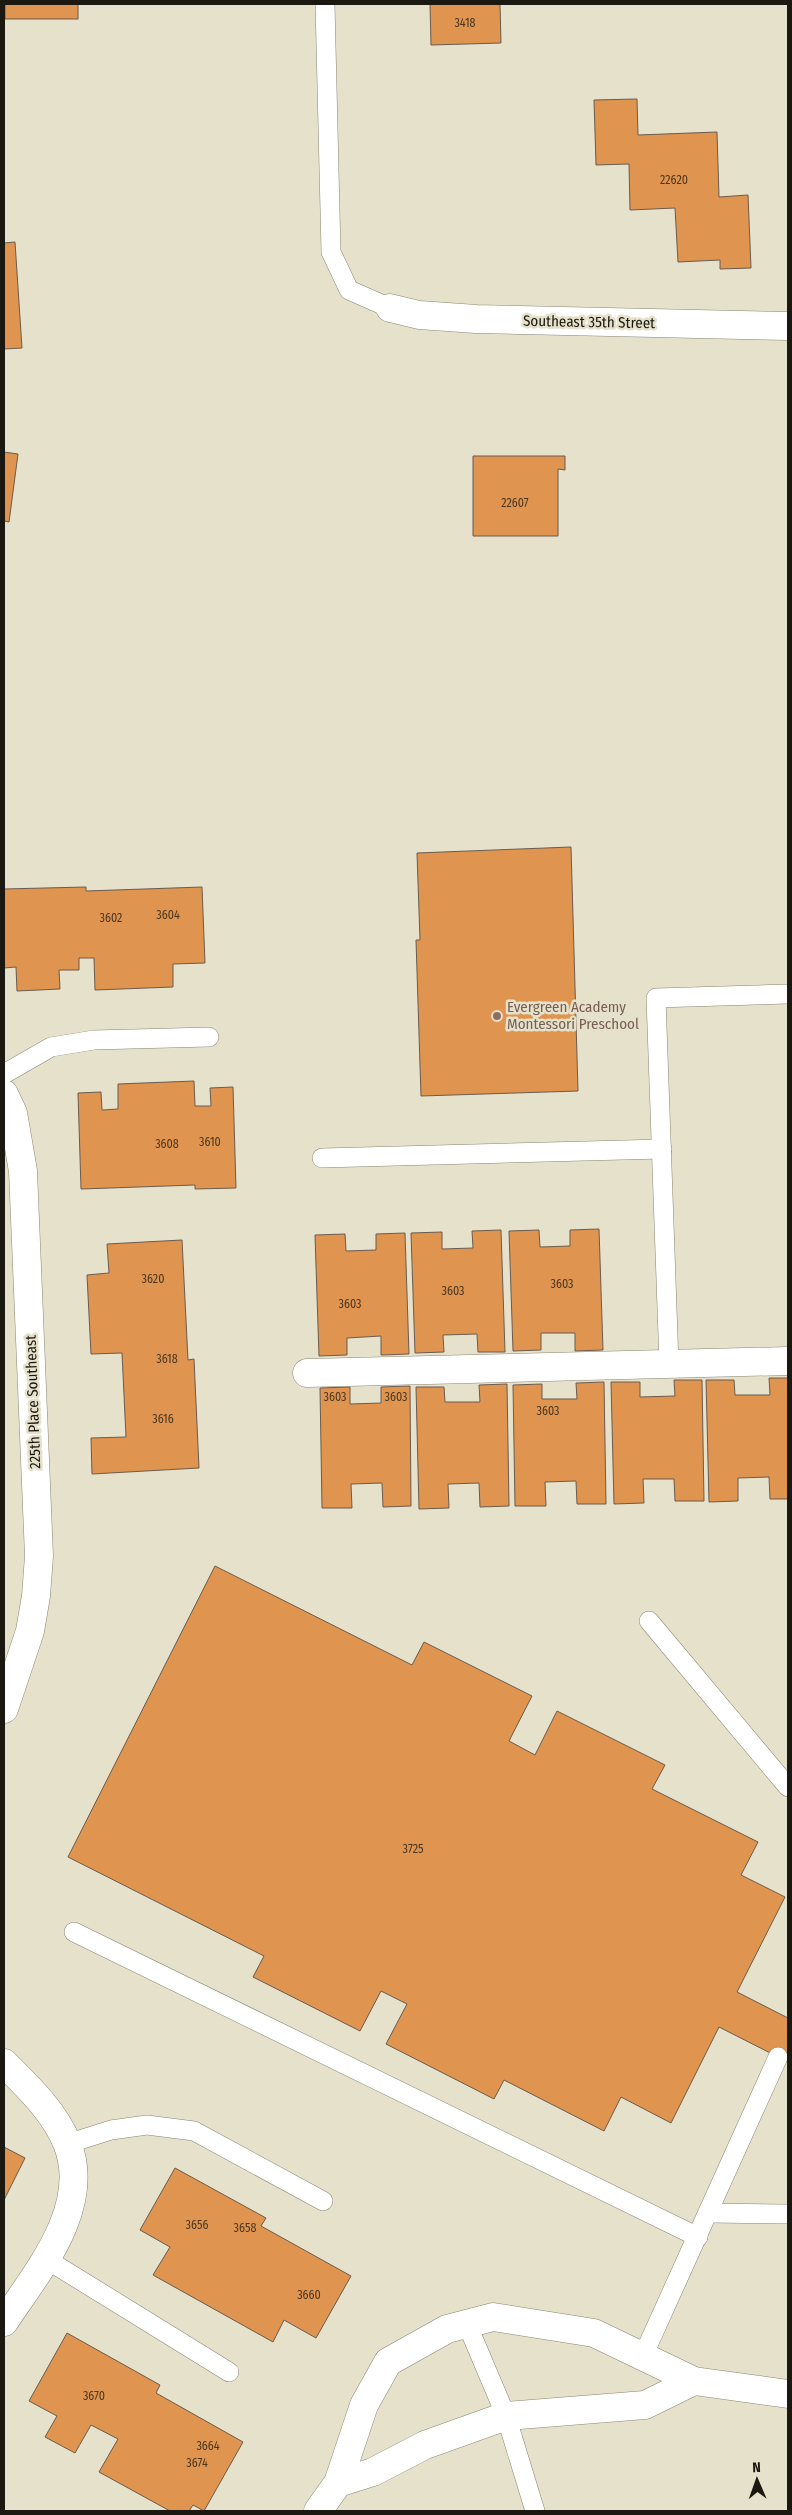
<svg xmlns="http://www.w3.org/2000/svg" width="792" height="2515" font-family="'Fira Sans Condensed',sans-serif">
<rect width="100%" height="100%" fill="#e5e1cb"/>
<g fill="#df944f" stroke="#6c5b4e">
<rect x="5" y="4" width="73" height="15"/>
<polygon points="430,4 500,4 501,43 431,45"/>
<polygon points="637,99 638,135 717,132 719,197 748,195 751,268 720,269 720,260 678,262 675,208 630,210 629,164 596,165 594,100"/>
<polygon points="15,242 22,348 4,349 4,243"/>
<polygon points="4,452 18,454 9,522 4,521"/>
<polygon points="473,456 565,456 565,470 558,469 558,536 473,536"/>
<polygon points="571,847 578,1091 421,1096 416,940 420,940 417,853"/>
<polygon points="86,887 86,891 202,887 205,963 173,964 173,987 95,990 94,958 79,958 79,970 59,970 60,989 17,991 16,967 4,968 4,889"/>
<polygon points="194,1081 195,1106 211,1106 210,1088 233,1087 236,1188 195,1189 195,1185 81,1189 78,1093 101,1092 102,1110 118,1109 118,1084"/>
<polygon points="599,1229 603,1350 575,1351 575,1333 541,1333 541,1350 513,1351 509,1231 539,1230 540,1247 570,1246 570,1230"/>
<polygon points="501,1230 505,1352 478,1352 477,1334 443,1335 444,1352 415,1353 411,1233 442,1232 442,1249 473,1248 472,1231"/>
<polygon points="405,1233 409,1354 381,1355 381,1336 347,1338 347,1355 319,1356 315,1235 345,1234 346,1251 376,1250 376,1234"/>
<polygon points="182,1240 188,1360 194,1359 199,1468 92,1474 91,1438 126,1437 122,1353 91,1354 87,1275 109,1273 107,1244"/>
<polygon points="769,1378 788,1378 788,1499 770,1499 769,1477 738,1478 738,1501 709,1502 706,1380 734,1380 735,1395 770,1395"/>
<polygon points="674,1380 702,1380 704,1501 675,1501 674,1479 643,1479 644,1503 614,1504 611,1382 640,1382 640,1397 675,1396"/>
<polygon points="604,1382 606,1504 577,1504 576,1481 545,1482 546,1506 515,1506 513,1385 542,1384 542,1399 577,1399 576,1383"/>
<polygon points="507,1384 509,1506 480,1507 479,1483 448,1484 449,1508 419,1509 416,1387 444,1387 445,1402 480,1402 479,1385"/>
<polygon points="410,1386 411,1506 383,1507 382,1483 351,1484 352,1508 322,1508 320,1388 350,1387 350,1404 381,1403 381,1387"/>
<polygon points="215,1566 412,1665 424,1642 532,1696 509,1741 535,1755 557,1711 665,1765 652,1789 758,1842 741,1875 785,1897 737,1992 788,2018 788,2062 719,2027 671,2123 621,2097 604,2131 504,2080 494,2099 386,2044 407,2004 381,1991 360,2031 253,1977 264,1956 68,1857"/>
<polygon points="4,2147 25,2158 4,2200"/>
<polygon points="175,2168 266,2218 261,2226 351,2276 316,2338 284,2320 273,2342 153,2275 170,2247 140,2230"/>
<polygon points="67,2333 160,2385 156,2393 243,2442 204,2511 193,2505 189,2511 170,2511 99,2472 118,2439 91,2425 75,2453 45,2437 57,2416 29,2401"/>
</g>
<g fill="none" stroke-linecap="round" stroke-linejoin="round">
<defs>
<g id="service">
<polyline points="325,4 331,252 349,290 390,308"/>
<polyline points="4,1074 51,1047 94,1040 209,1037"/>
<polyline points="322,1158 662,1149"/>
<polyline points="669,1364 656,998 788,994"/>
<polyline points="649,1621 788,1787"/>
<polyline points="74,1932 698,2237"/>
<polyline points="67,2144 111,2130 147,2125 194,2131 323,2201"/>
<polyline points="709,2213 788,2214"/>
<polyline points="46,2259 229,2372"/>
<polyline points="467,2324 506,2416 535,2511"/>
<polyline points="643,2356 778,2057"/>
</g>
<g id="minor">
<polyline points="390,308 419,315 476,319 788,326"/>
<polyline points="4,1094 13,1113 23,1171 39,1556 36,1596 30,1631 4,1709"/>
<polyline points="307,1373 788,1361"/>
<path d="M4,2063c23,23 50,48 63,80 26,64 -30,129 -63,179"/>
<polyline points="338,2483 373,2472 425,2445 506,2416 645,2405 694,2381"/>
<polyline points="318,2511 338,2483 364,2405 388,2362 447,2329 493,2317 594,2333 694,2381 788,2394"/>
</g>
</defs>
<use href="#service" stroke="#8a8672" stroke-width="20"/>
<use href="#minor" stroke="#8a8672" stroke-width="29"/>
<use href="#service" stroke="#fff" stroke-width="19"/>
<use href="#minor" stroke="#fff" stroke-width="28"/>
</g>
<circle fill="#8d6e63" stroke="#e5e1cb" stroke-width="2" cx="497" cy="1016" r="5"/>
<g text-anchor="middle" stroke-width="5" stroke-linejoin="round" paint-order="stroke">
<g font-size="12" fill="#4b3720">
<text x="465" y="27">3418</text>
<text x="674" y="184">22620</text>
<text x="515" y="507">22607</text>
<text x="168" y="919">3604</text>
<text x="111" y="922">3602</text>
<text x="210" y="1146">3610</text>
<text x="167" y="1148">3608</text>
<text x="153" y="1283">3620</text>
<text x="562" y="1288">3603</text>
<text x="453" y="1295">3603</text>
<text x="350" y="1308">3603</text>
<text x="167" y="1363">3618</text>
<text x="335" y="1401">3603</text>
<text x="396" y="1401">3603</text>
<text x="548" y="1415">3603</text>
<text x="163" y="1423">3616</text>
<text x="413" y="1853">3725</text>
<text x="197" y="2229">3656</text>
<text x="245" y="2232">3658</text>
<text x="309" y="2299">3660</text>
<text x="94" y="2400">3670</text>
<text x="208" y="2450">3664</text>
<text x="197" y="2467">3674</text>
</g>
<g font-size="15" fill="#1a1810" stroke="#e5e1cb">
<text transform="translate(589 322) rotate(1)" y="5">Southeast 35th Street</text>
<text transform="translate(33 1402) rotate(-92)" y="5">225th Place Southeast</text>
</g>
<g font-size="15" fill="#785e54" stroke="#e5e1cb" text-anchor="start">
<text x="507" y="1012">Evergreen Academy<tspan x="507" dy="17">Montessori Preschool</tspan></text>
</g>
</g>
<rect width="792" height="2515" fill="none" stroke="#1a1810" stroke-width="10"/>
<g transform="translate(757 2480) rotate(358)" stroke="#e5e1cb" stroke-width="4" paint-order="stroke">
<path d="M0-4L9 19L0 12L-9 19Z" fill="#1a1810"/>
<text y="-8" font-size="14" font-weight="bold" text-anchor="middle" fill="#1a1810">N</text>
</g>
</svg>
